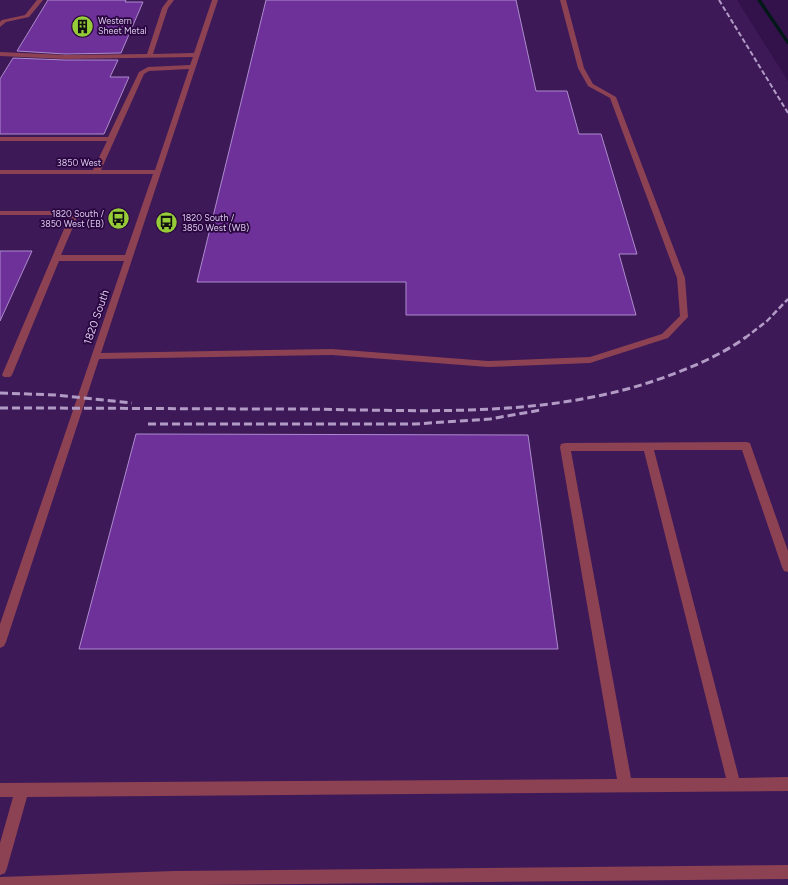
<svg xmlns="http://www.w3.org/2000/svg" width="788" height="885" font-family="Figtree,sans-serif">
<rect width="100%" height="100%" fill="#33124b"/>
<polygon fill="#3d1958" points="0,0 737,0 788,81 788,885 0,885"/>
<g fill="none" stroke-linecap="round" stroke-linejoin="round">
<polygon fill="#001917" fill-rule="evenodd" points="757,0 761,0 788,40 788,44 787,44"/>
</g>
<g fill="#6d3199" stroke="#ad8bcd">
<polygon points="48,0 126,0 125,2 143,2 121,53 65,54 17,51"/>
<polygon points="266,0 516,0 536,91 567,91 579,134 601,134 637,254 619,254 636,315 406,315 406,282 197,282"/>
<polygon points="13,58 65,60 118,60 110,77 129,77 104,134 0,134 0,79"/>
<polygon points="0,251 32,251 0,321"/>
<polygon points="136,434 528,435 558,649 79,649"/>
</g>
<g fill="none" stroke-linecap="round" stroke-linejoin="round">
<g fill="#8c4253" fill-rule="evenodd">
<polygon points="37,0 43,0 29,17 6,22 0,27 0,22 2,20 25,15"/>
<path d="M168,0h6l-6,8 -15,46 41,-1 18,-53h6l-117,353 231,-4 156,12 102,-4 72,-23 18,-18 -3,-38 -67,-180 -22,-12 -10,-18 -18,-68h6l18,68 9,16 23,13 69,181 3,39 -20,21 -78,25 -102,4 -156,-12 -233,4 -93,283 -2,4 -4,2v-24l124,-363h-65l-47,114 -2,2h-6l-2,-2 68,-160h-70v-4h78l1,2 -18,42h64l28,-81h-153v-4h93l14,-29h-107v-4h108l31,-65 9,-5 42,-2 3,-8 -128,2 -65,-3v-4l65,3 82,-1 15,-46zM189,69l-34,101h-54l43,-96 5,-3z"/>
<path d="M746,442l4,1 1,3 37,105v21l-4,-1 -2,-4 -40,-117h-88l85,328 49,-1v14l-761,6 -20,71 -2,5 -5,2v-32l13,-46h-13v-14l617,-4 -57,-332 1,-3 4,-1zM571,451h73l82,327h-95z"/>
<polygon points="788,865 788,879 196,885 0,885 0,877 174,871"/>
</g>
<polyline stroke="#b29cc5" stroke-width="2" stroke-dasharray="5 2.5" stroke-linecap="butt" points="719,0 788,113"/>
<polyline stroke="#b29cc5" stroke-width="2.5" stroke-dasharray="6 3" stroke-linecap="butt" points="745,338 767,321 788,299"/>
<g stroke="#b29cc5" stroke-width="3" stroke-dasharray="8 4" stroke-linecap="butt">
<polyline points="0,393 55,395 132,403"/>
<path d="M0,408c99,0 198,1 298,1 124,1 251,11 370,-33 27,-10 55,-22 78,-39"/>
<polyline points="148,424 415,424 490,419 541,410"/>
</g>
</g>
<defs>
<symbol id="building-disc" viewBox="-11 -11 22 22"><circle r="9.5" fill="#97cc39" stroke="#29063f"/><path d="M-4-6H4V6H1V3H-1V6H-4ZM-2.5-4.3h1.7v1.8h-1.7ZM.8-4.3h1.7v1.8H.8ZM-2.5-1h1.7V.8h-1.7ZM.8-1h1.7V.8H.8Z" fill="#111"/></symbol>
<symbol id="bus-disc" viewBox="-11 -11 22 22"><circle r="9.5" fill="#97cc39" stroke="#29063f"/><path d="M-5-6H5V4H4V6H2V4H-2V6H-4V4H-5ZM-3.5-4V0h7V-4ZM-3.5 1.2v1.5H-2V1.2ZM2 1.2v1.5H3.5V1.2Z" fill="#111"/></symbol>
</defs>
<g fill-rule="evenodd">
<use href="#building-disc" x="70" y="14" width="25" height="25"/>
<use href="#bus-disc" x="106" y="206" width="25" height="25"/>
<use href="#bus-disc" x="154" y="210" width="25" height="25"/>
</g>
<g text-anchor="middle" stroke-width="3.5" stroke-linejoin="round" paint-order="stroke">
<g font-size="9" fill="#dccbee" stroke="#29063f" text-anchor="start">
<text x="98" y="24">Western<tspan x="98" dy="10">Sheet Metal</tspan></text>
<text x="104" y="217" text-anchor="end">1820 South /<tspan x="104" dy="10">3850 West (EB)</tspan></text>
<text x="182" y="221">1820 South /<tspan x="182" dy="10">3850 West (WB)</tspan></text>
</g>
<g font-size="9" fill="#dccbee" stroke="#29063f">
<text x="79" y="166">3850 West</text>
</g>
<g font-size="11" fill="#dccbee" stroke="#29063f">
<text transform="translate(96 317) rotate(-71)" y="4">1820 South</text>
</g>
</g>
</svg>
